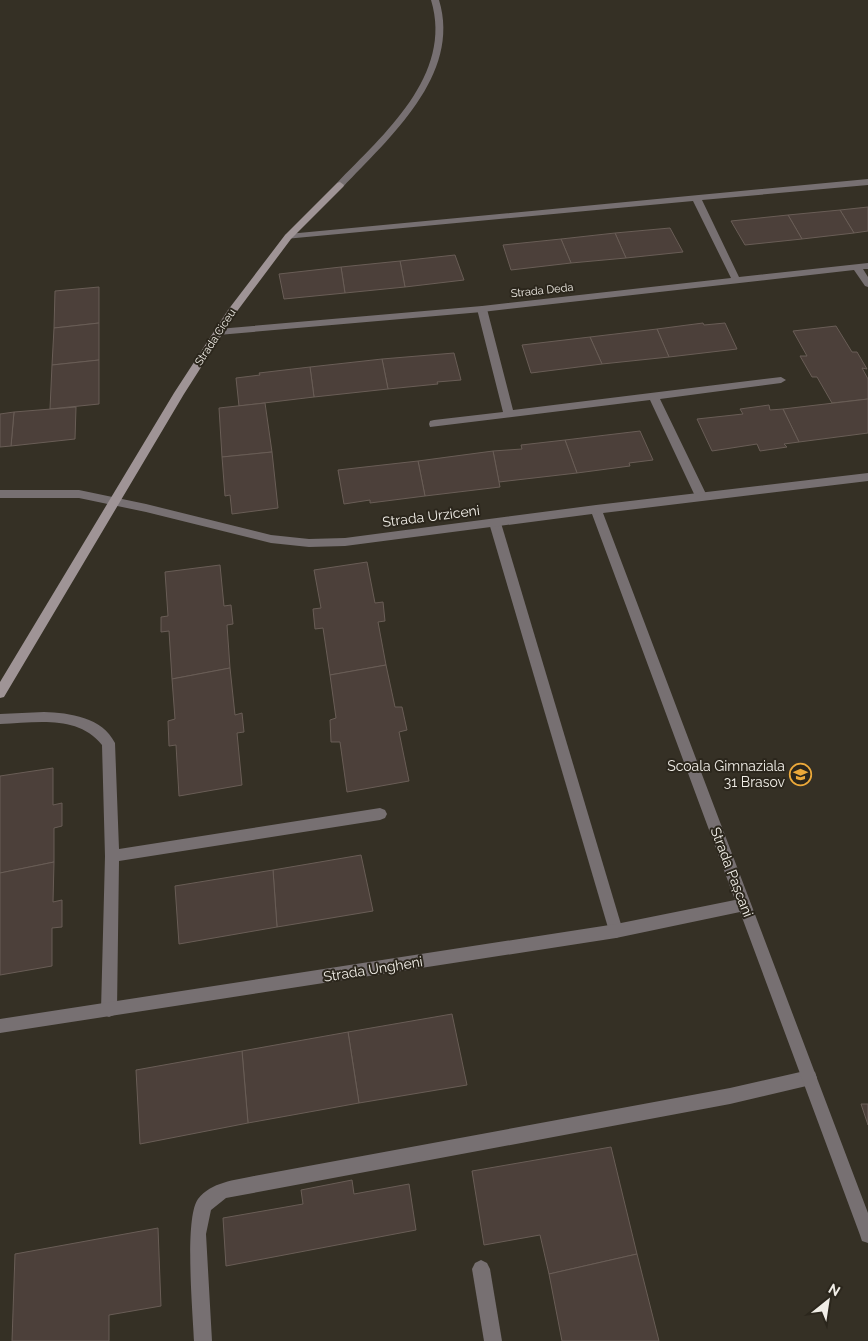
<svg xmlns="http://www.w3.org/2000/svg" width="868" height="1341" font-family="Raleway,sans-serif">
<rect width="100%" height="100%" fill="#353025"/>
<g fill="#4c403a" stroke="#695d56">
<polygon points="868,207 868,231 854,233 840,210"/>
<polygon points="840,210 854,233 802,239 788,215"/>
<polygon points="788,215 802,239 745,245 731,221"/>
<polygon points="670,228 683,252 626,258 615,233"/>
<polygon points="615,233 626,258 571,263 561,239"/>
<polygon points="561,239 571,263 511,270 503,245"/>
<polygon points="455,255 464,280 405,287 400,261"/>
<polygon points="400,261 405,287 345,293 341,267"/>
<polygon points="341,267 345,293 284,299 279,274"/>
<polygon points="99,287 99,323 54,328 55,291"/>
<polygon points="99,323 99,360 52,365 54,328"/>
<polygon points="703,323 704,325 725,323 737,349 669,357 657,329"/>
<polygon points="836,326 852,352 857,352 867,369 862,368 868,379 868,399 832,403 817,377 812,377 800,356 807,356 793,331"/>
<polygon points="657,329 669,357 602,364 590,337"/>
<polygon points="590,337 602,364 531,373 522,345"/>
<polygon points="454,353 461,380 437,382 438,384 388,389 382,359"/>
<polygon points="382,359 388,389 314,397 310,367"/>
<polygon points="99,360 99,404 50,409 52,365"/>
<polygon points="310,367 314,397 239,406 236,378 260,375 259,373"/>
<polygon points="868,399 868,433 799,442 783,409"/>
<polygon points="265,403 272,452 222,457 219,408"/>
<polygon points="769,405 770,410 783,409 799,442 784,444 787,447 760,451 757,444 712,451 697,419 743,414 740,409"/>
<polygon points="76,407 75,439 11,446 14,412"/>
<polygon points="14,412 11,446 0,447 0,414"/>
<polygon points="640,431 653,460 629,463 630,466 577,473 565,440"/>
<polygon points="565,440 577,473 499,482 493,451 522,449 521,445"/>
<polygon points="493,451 500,487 425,496 418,461"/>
<polygon points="272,452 278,508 232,514 230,495 225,496 222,457"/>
<polygon points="418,461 425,496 370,503 370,500 344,504 338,470"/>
<polygon points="367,562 375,603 383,602 385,621 378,622 386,665 330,675 323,628 315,629 313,609 321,608 314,570"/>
<polygon points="220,565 224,606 231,605 233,624 227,625 230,668 172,679 169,631 161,632 161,617 168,616 165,572"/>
<polygon points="386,665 395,707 402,707 407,730 399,732 409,781 347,792 340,742 331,742 330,720 336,718 330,675"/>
<polygon points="230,668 235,715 242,713 244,732 237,733 242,785 179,796 176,745 169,746 168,721 175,719 172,679"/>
<polygon points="53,768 53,805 62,803 62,826 54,828 54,862 0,873 0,776"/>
<polygon points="361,855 373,911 277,927 273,870"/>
<polygon points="54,862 53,902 62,900 62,927 52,928 52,966 0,975 0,873"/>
<polygon points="273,870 277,927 179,944 175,886"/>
<polygon points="452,1014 467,1085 359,1103 348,1032"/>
<polygon points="348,1032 359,1103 248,1123 242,1051"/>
<polygon points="242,1051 248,1123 140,1144 136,1070"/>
<polygon points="861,1104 868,1104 868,1125"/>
<polygon points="611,1147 637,1254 549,1274 540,1235 484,1245 472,1171"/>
<polygon points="352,1180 354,1194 409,1184 416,1230 226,1266 223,1218 303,1204 301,1190"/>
<polygon points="158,1228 161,1306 109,1315 109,1341 12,1341 15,1254"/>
<polygon points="637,1254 659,1341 562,1341 549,1274"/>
</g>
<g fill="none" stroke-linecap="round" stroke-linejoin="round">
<g fill="#777072" fill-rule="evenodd">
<path d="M431,0h8c23,75 -50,138 -96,187h-6v-4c46,-48 117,-108 94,-183z"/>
<polygon points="482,306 487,309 513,410 781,377 786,380 781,383 660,399 707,496 701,500 695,496 650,400 430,427 429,424 430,421 434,420 503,412 477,309"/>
<polygon points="495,519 501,523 623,931 621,936 616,938 611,936 609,931 489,523"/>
<path d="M44,712c26,1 58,5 71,31l4,106 261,-41 5,2 2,4 -2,4 -5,2 -261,41 -2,149 -3,5 -5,2 -5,-2 -3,-5 4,-154 -3,-111c-25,-31 -67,-22 -102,-21v-10z"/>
<path d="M809,1070l6,2 2,6 -2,6 -85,20 -504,94 -15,12 -5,24 6,107h-18c-1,-27 -10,-123 4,-142 13,-17 37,-19 56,-23l476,-88z"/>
<polygon points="481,1260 487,1263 490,1269 502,1341 484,1341 472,1269 475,1263"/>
</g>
<g fill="#777072" fill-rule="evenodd">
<polygon points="868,179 868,185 702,200 739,277 868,263 868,269 863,269 868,277 868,287 865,286 854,270 482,312 218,335 213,332 218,329 482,306 731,278 693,201 285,239 285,235 288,234"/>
<polygon points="868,473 868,481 603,513 868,1213 868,1243 862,1241 860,1235 740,912 616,938 0,1033 0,1019 616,924 735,900 592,514 345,546 309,547 271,543 146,512 79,498 0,498 0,490 79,490 146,504 271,535 309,539 345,538 596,505"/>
</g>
<polygon fill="#9f9496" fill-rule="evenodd" points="340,182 344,185 343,187 291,239 235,314 184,394 4,697 0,698 0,682 174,393 228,310 285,235 337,183"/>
</g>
<defs>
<symbol id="school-ring" viewBox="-11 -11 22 22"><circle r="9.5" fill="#2b261c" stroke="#eca93a" stroke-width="1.5"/><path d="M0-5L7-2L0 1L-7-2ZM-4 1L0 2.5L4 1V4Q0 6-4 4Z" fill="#eca93a"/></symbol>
</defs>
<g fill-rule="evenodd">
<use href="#school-ring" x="788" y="762" width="25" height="25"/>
</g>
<g text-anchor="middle" stroke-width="4" stroke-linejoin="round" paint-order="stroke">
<g font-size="11" fill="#f1eee7" stroke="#2b261c">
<text transform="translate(542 290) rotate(-6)" y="4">Strada Deda</text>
<text transform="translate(215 337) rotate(-57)" y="4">Strada Ciceu</text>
</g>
<g font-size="14" fill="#f1eee7" stroke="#2b261c">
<text transform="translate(431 516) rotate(-7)" y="5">Strada Urziceni</text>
<text transform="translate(732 872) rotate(69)" y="5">Strada Pașcani</text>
<text transform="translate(373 969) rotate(-9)" y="5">Strada Ungheni</text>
</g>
<g font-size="14" fill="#f1eee7" stroke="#2b261c" text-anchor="end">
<text x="785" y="771">Scoala Gimnaziala<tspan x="785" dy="16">31 Brasov</tspan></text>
</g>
</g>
<g transform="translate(828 1301) rotate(30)" stroke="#2b261c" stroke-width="4" paint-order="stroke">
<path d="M0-4L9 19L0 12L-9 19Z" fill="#f1eee7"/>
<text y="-8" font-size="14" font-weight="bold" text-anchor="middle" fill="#f1eee7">N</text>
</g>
</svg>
